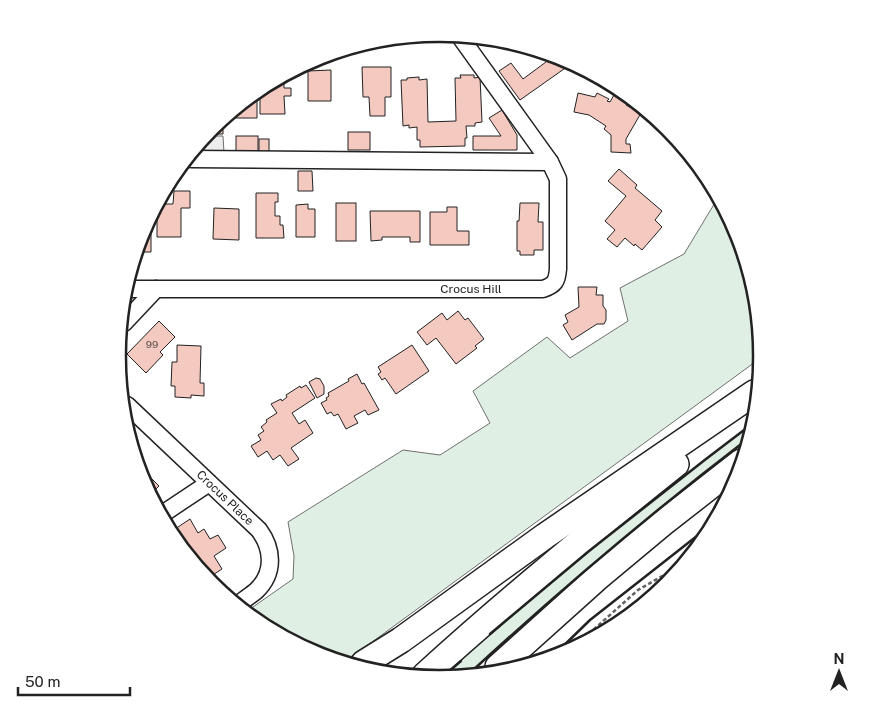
<svg xmlns="http://www.w3.org/2000/svg" width="879" height="712" font-family="'Public Sans',sans-serif">
<rect width="100%" height="100%" fill="#fff"/>
<g fill="#e0efe3" stroke="#6f6f6f">
<polygon points="716,201 737,233 762,357 368,645 346,660 316,654 250,609 293,579 294,556 288,522 403,450 440,455 490,423 473,391 547,337 570,358 628,321 620,288 684,254"/>
<path d="M748,427l-3,14 -86,68 -62,51 -126,112 -30,6c98,-88 201,-172 307,-251z"/>
</g>
<polygon fill="#ededed" stroke="#6f6f6f" points="206,136 223,136 224,153 195,154"/>
<g fill="#f3c9c0" stroke="#222">
<polygon points="554,56 563,58 571,64 520,100 499,71 511,63 523,79"/>
<polygon points="362,67 391,67 391,97 385,97 385,116 370,116 369,97 363,97"/>
<polygon points="331,70 331,101 308,101 308,71"/>
<polygon points="460,75 474,75 474,78 480,77 482,122 475,123 475,126 466,126 467,138 465,138 465,146 420,147 420,140 417,140 417,127 409,128 409,125 403,126 401,80 407,80 407,78 419,77 419,80 427,79 428,122 456,121 455,78 461,78"/>
<polygon points="284,80 284,88 291,88 291,96 284,96 285,114 260,114 260,96"/>
<polygon points="578,93 595,97 597,93 609,99 607,101 610,102 615,93 628,102 626,105 641,113 626,139 626,144 630,144 631,153 611,152 611,135 604,129 606,126 589,115 574,112"/>
<polygon points="257,98 257,118 233,118 233,114"/>
<polygon points="502,110 517,135 517,150 473,150 473,136 501,136 489,118"/>
<polygon points="223,121 223,134 208,134 212,128"/>
<rect x="348" y="132" width="22" height="18"/>
<rect x="236" y="136" width="22" height="15"/>
<rect x="259" y="139" width="10" height="13"/>
<polygon points="619,169 637,185 635,188 662,211 655,220 662,227 642,250 635,244 634,246 625,238 617,247 607,239 615,230 605,221 626,196 608,181"/>
<polygon points="298,171 312,171 313,191 298,191"/>
<polygon points="174,191 190,191 190,208 181,208 181,237 157,237 157,210 161,204 173,204"/>
<polygon points="256,193 278,193 278,202 275,202 275,216 280,216 280,225 283,225 284,238 256,238"/>
<rect x="336" y="203" width="20" height="38"/>
<polygon points="520,203 539,203 538,222 543,222 543,250 534,250 534,255 520,255 520,251 517,251 517,221 519,221"/>
<polygon points="308,204 308,209 315,209 315,237 296,237 296,205"/>
<polygon points="447,207 457,207 457,231 469,231 469,245 430,245 430,212 447,212"/>
<polygon points="214,208 239,209 239,240 213,239"/>
<polygon points="370,211 420,211 420,242 410,242 410,237 382,237 382,240 371,241"/>
<polygon points="151,218 151,252 138,252 142,232"/>
<polygon points="578,287 597,287 596,295 603,295 603,306 606,310 606,320 604,324 597,324 572,340 563,325 568,322 565,315 579,307"/>
<polygon points="458,311 465,320 468,318 484,339 475,346 477,348 456,364 436,338 427,345 417,332 442,313 447,320"/>
<polygon points="159,321 175,337 160,352 163,355 146,373 127,354"/>
<polygon points="177,345 201,346 200,383 204,383 204,396 191,395 191,398 175,397 175,386 171,386 172,362 177,362"/>
<polygon points="412,345 429,371 396,394 385,378 382,380 378,374 381,372 378,367"/>
<polygon points="357,374 362,384 364,383 379,410 368,415 365,410 354,416 358,423 346,429 338,414 334,416 331,412 327,414 321,403 327,400 326,398 329,396 328,393 349,381 348,379"/>
<polygon points="316,378 320,379 324,386 324,394 317,398 309,382"/>
<polygon points="306,385 315,398 292,413 299,424 305,420 313,433 291,448 299,459 288,466 280,455 273,460 267,451 258,457 251,446 261,440 258,435 264,431 261,427 267,422 266,420 277,413 271,404 281,399 282,401 287,397 286,395 300,386 301,388"/>
<polygon points="149,476 159,486 151,494 143,482"/>
<polygon points="190,519 198,533 204,529 210,539 218,535 226,548 214,556 222,569 208,578 175,529"/>
</g>
<g fill="none" stroke-linecap="round" stroke-linejoin="round">
<defs>
<g id="minor">
<polyline points="191,159 550,162"/>
<path id="s1" d="M131,289h412c12,-4 14,-8 15,-20v-90l-8,-17 -89,-124"/>
<polyline points="124,323 156,289"/>
<path id="s2" d="M127,405l132,125c14,19 16,43 -3,61 -5,4 -11,8 -16,12"/>
<polyline points="164,513 209,483"/>
</g>
<g id="highway">
<polyline points="364,663 401,640 545,536 754,393"/>
<polyline points="498,667 597,578 663,523 741,462"/>
<path d="M425,675c81,-74 166,-143 251,-211"/>
</g>
</defs>
<use href="#minor" stroke="#222" stroke-width="19"/>
<use href="#highway" stroke="#222" stroke-width="28"/>
<polyline stroke="#646464" stroke-width="2.5" stroke-dasharray="4 2.5" stroke-linecap="butt" points="574,647 638,590 678,567"/>
<use href="#minor" stroke="#fff" stroke-width="16"/>
<use href="#highway" stroke="#fff" stroke-width="25"/>
<g stroke="#222" stroke-width="2.5">
<polyline points="490,634 589,551 706,459 748,427"/>
<polyline points="553,656 590,620 702,532"/>
<path d="M471,672c88,-81 179,-158 274,-231"/>
<polyline points="441,678 461,661"/>
</g>
</g>
<g text-anchor="middle" stroke-width="4" stroke-linejoin="round" paint-order="stroke">
<g font-size="10" fill="#564c4a">
<text x="152" y="348">99</text>
</g>
<g font-size="12" fill="#222" stroke="#fff">
<text dy="4" stroke="none"><textPath href="#s1" startOffset="340">Crocus Hill</textPath></text>
<text dy="4" stroke="none"><textPath href="#s2" startOffset="135">Crocus Place</textPath></text>
</g>
</g>
<path d="M0 0H879V712H0ZM439 42H440A313 313 0 0 1 753 355V357A313 313 0 0 1 440 670H439A313 313 0 0 1 126 357V355A313 313 0 0 1 439 42Z" fill="#fff" fill-rule="evenodd"/>
<path fill="none" stroke="#222" stroke-width="2.5" d="M439 42H440A313 313 0 0 1 753 355V357A313 313 0 0 1 440 670H439A313 313 0 0 1 126 357V355A313 313 0 0 1 439 42Z"/>
<g transform="translate(839 672)" stroke="#ffffff" stroke-width="4" paint-order="stroke">
<path d="M0-4L9 19L0 12L-9 19Z" fill="#222222"/>
<text y="-8" font-size="14" font-weight="bold" text-anchor="middle" fill="#222222">N</text>
</g>
<path d="M18 687v8h112v-8" fill="none" stroke="#222222" stroke-width="2.5"/>
<text x="25" y="687" font-size="15" fill="#222222" stroke="#ffffff" stroke-width="4" paint-order="stroke">50 m</text>
</svg>
